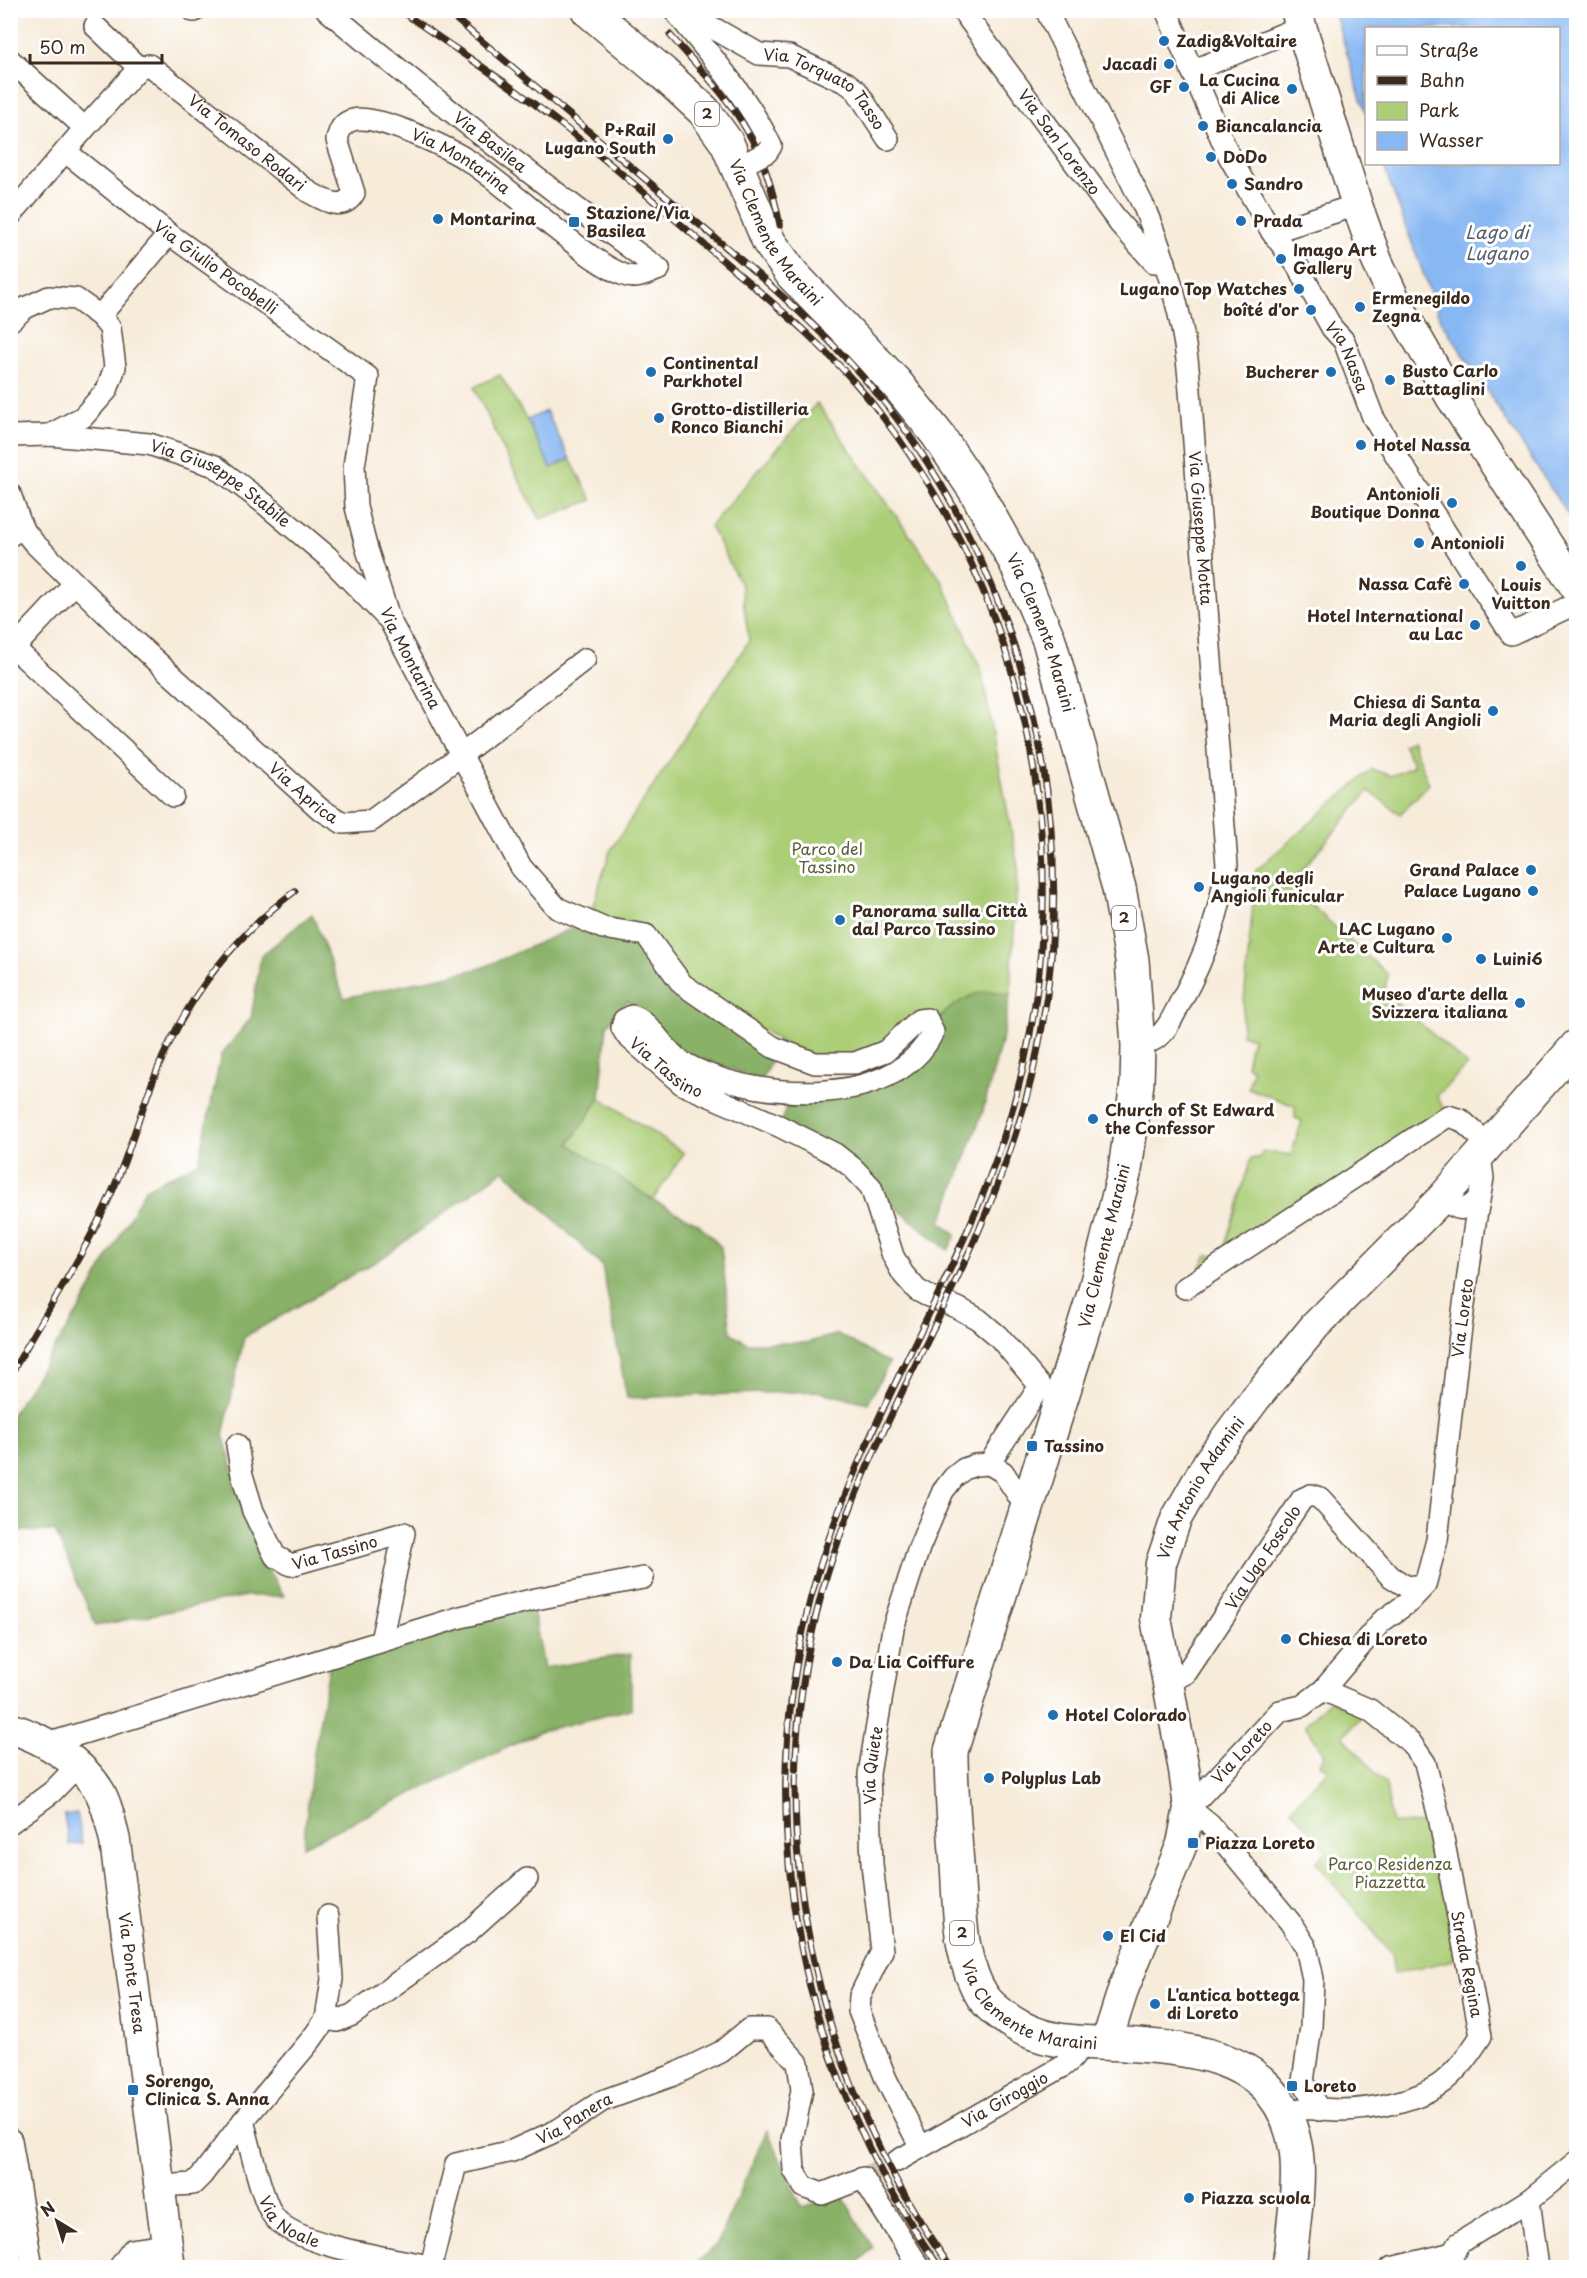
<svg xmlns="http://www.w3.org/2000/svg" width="1587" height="2278" font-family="'Playpen Sans',sans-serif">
<rect width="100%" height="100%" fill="#fff"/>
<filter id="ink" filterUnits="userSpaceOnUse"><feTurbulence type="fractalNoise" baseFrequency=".0167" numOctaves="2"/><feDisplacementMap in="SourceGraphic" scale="12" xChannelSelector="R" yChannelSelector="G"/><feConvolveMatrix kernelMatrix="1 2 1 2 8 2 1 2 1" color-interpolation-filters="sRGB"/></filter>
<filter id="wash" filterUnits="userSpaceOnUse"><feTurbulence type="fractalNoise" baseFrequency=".008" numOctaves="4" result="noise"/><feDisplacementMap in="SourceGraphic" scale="24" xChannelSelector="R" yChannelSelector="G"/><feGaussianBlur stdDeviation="1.35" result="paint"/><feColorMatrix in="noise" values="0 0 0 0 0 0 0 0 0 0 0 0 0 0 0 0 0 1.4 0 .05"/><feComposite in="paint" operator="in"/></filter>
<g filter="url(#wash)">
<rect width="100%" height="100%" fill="#f7ebd9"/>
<g fill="#acce77" stroke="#747c4a" stroke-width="1.5">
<polygon points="500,375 527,420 551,468 570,459 592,500 540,519 507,457 474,387"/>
<polygon points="817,403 942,581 981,669 1018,867 1010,995 991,991 886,1051 815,1063 588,921 610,851 749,641 741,585 710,526"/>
<polygon points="1411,740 1429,784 1400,814 1369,791 1289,885 1388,975 1384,991 1467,1065 1437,1096 1446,1112 1197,1274 1207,1255 1217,1256 1224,1249 1251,1158 1259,1158 1263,1151 1291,1155 1302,1121 1295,1118 1295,1106 1248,1088 1253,1069 1246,1065 1252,1038 1242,1034 1242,1023 1256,870 1372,769 1391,776 1414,766 1403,744"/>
<polygon points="600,1098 684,1153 653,1200 569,1144"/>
<polygon points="1330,1700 1363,1715 1343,1736 1386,1785 1392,1823 1431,1824 1458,1959 1393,1974 1392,1954 1316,1862 1327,1850 1291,1809 1328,1770 1320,1764 1325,1755 1305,1725"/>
</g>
<g fill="#89b168" stroke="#626e43" stroke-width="1.5">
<polygon points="312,914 344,998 482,968 588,921 646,935 703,1005 772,1060 761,1080 680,1051 628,1001 607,1025 600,1098 569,1144 653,1200 699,1224 721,1247 731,1333 747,1343 805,1343 838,1334 889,1363 868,1403 816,1391 627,1398 602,1266 504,1170 382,1258 244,1337 223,1435 259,1555 284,1596 246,1596 96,1626 55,1531 18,1531 11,1535 11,1416 81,1307 145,1189 199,1162 221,1055 251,1018 261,956"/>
<path d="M991,991l19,4 -7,40 -21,79 -41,108 15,13 -8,15 -77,-63 -92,-61 14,-35 105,-22c24,-31 50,-74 93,-78z"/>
<polygon points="532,1604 544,1668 631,1654 631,1709 542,1731 303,1846 314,1752 330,1662"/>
<polygon points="767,2130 802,2207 842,2195 873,2248 854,2267 691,2268 717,2244"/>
</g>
<g fill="#88b8f3" stroke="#627188" stroke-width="1.5">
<polygon points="1334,11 1576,11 1576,527 1440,319 1383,164 1558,164 1558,28 1366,28 1366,115"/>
<polygon points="546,411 570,459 551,468 527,420"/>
<polygon points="77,1813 82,1843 69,1845 64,1815"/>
</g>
</g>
<g filter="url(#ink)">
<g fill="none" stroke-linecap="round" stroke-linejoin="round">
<polyline stroke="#d1c4b4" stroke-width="21" stroke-dasharray="21 10" stroke-linecap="butt" points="863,2178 897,2161"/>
<defs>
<g id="street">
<polyline points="193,10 194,11"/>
<path id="s1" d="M327,10c107,90 219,177 332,259"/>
<path d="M674,10c35,44 73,85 97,136l-4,6"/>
<path id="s2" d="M691,10l15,14 53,30 30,2 58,27 10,8 31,48"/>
<path id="s3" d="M962,10l158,214 34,38h11"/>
<path id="s4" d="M1046,10l98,197c23,55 40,112 45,171l38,487c-9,53 -20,88 -46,136 -7,13 -13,29 -26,38 -5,3 -12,5 -17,7"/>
<path id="s5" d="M1166,10l63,146 43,76 25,33 35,63 12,13 29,76 26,43 112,174 64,-30"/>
<polyline points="95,26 139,68"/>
<polyline points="10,60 85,128"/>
<polyline points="1192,71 1300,27"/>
<path id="s6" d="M66,152l103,82 199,143 -14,89 2,41 10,39 24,75 131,246 36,41 46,20 43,7 36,49 91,63 42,16h40l31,-12 33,-31 8,-1 6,13c-38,81 -187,68 -251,30 -18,-11 -31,-41 -50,-46l-8,4 -2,8 5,8 55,48 97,42 56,28 18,14 18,19 22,69 10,18 14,16 9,5 32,13 20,11 20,17 42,50"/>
<path id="s7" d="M10,216l75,-88 54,-60 10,-3 160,127c16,9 34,20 45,1l-17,-53c2,-10 6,-18 16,-20 24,-7 98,29 119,43 33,23 63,50 94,74 19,15 36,29 58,38 12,5 23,-1 35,-6"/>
<polyline points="1272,232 1357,205"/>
<polyline points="100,316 169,234"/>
<polyline points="10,321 25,308 49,297 76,299 100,316 110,328 115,367 107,390 83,417 50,435"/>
<path id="s8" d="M10,436l40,-1 99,9 66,22 50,38 63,53 58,60"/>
<polyline points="10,494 22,528 11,535"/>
<path id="s9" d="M22,528l12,15 101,99 185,167 23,14 28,-2 89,-65 125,-97"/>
<polyline points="74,584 14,648 173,796"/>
<path d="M1443,1197c12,14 23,16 35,2"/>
<polyline points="1185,1288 1448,1116 1461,1120 1489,1145"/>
<path id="s10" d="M237,1445l5,30 11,36 22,45 16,9 113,-32 -23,108"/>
<polyline points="989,1464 1040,1386"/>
<path id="s11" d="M1168,1682l18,-9 116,-174 9,-4 9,3 70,78 17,11 18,-2"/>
<polyline points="47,1744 461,1617 536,1599 643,1578"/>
<polyline points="10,1823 52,1792 78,1765"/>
<polyline points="328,1916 332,1979 326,2019 337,2021 352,2015 468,1932 527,1879"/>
<path id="s12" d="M1319,2110l-16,-29 8,-54 2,-48 -7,-32 -16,-25 -80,-97 -21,-17 91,-97 22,-5 21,-16 58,-68 28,-20 16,-17 12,-45 22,-198 16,-119 8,-45 -3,-22"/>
<path d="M1285,2112c19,-6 36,-2 55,-2 30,0 78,-9 103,-28 16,-13 27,-29 38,-46l-42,-219 -14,-54 -14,-20 -41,-33 -47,-20"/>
<path id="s13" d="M243,2121c7,23 18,79 31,96 21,29 121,42 157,49l25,-102 56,-13 46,-21 44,-29 69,-25 50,-24 28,-23h18l31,34 4,27 -10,50 2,30 10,17 18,7 41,-16 57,90"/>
<polyline points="11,2140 32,2268"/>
<path id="s14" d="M920,2146l-34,-67 -27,-68 1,-15 22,-45 -10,-87 -3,-90 24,-146 26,-80 24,-57 11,-14 10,-8 11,-4 14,-1 14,8 24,37"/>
<path id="s15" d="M897,2161l165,-94 11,-9 11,-15"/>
<polyline points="160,2186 193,2184 202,2175 243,2121 311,2040 326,2019"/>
<polyline points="1529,2200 1538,2268"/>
<polyline points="119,2268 132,2250 167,2245"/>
<polyline points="1391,2268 1454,2253 1458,2244 1529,2200 1576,2162"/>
</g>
<g id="secondary">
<polyline points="1296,10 1357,205 1377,261 1394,298 1451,397 1576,588"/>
<path id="s16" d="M10,1728c35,11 71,33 90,64 8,15 11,32 15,49l55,427"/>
<path id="s17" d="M1106,2044l18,-57 58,-143 7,-36 -5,-38 -28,-152 5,-55 15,-44 33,-58 46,-62 60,-73 128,-129 133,-152"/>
</g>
<g id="primary">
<path id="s18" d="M588,10l75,63 41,38 23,32 42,99 23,32 104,109 41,51 38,56 41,73 33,77 70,248 13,72 6,86 -1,37 -12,87 -31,124 -143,457c0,38 3,75 6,113 3,45 1,94 26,133 7,10 17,17 27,24 35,24 73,21 114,23 75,5 154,13 171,101 7,32 -3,89 -6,123"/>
</g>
</defs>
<use href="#street" stroke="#57473a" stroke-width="24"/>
<use href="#secondary" stroke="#57473a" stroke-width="33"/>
<use href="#primary" stroke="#57473a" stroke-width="36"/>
<use href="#street" stroke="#fff" stroke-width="21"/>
<use href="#secondary" stroke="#fff" stroke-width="30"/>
<use href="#primary" stroke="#fff" stroke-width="33"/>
<defs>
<g id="rail">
<path d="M400,10c43,31 87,59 129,90 66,49 128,104 191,158 56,47 114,95 159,154 173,224 211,515 106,777 -55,138 -136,264 -174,408 -61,234 -9,474 129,671"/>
<path d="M445,10c79,67 158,133 237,200 86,72 173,144 236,238 118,177 163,396 119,605 -13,64 -35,124 -61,184 -52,118 -119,230 -154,355 -64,235 -10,479 129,676"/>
<path d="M670,35c26,30 56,59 76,94 18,29 27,62 34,96"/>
<path d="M10,1376c34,-62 74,-120 102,-184 17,-38 28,-80 44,-119 30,-74 75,-134 139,-182"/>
</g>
</defs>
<use href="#rail" stroke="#3b2a1e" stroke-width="7"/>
<use href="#rail" stroke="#fff" stroke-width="4.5" stroke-dasharray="14" stroke-linecap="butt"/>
<defs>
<polyline id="street-bridge" points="752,160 767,152"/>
</defs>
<use href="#street-bridge" stroke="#57473a" stroke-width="24" stroke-linecap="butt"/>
<use href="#street-bridge" stroke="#fff" stroke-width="21"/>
</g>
</g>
<g fill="#1f6fb2" stroke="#fff" stroke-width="2">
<circle cx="1164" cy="41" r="6"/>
<circle cx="1169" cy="64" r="6"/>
<circle cx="1184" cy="87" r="6"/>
<circle cx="1292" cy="89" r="6"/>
<circle cx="1203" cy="126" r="6"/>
<circle cx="668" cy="139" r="6"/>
<circle cx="1211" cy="157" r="6"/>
<circle cx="1232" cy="184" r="6"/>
<circle cx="438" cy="219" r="6"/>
<circle cx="1241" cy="221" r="6"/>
<rect x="568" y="216" width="12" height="12" rx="3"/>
<circle cx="1281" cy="259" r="6"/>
<circle cx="1299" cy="289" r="6"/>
<circle cx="1360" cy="307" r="6"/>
<circle cx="1311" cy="310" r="6"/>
<circle cx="651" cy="372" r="6"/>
<circle cx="1331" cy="372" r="6"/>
<circle cx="1390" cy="380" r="6"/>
<circle cx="659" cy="418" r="6"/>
<circle cx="1361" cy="445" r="6"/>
<circle cx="1452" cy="503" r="6"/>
<circle cx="1419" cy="543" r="6"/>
<circle cx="1521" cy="566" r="6"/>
<circle cx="1464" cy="584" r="6"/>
<circle cx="1475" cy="625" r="6"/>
<circle cx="1493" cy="711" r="6"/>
<circle cx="1531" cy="870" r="6"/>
<circle cx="1199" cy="887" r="6"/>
<circle cx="1533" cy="891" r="6"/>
<circle cx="840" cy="920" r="6"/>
<circle cx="1447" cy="938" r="6"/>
<circle cx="1481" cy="959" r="6"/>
<circle cx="1520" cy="1003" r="6"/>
<circle cx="1093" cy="1119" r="6"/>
<rect x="1026" y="1440" width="12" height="12" rx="3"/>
<circle cx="1286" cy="1639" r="6"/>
<circle cx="837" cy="1662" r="6"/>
<circle cx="1053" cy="1715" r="6"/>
<circle cx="989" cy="1778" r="6"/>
<rect x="1187" y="1837" width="12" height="12" rx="3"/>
<circle cx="1108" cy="1936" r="6"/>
<circle cx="1155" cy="2004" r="6"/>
<rect x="1286" y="2080" width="12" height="12" rx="3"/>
<rect x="127" y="2084" width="12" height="12" rx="3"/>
<circle cx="1189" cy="2198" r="6"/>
</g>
<g text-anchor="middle" stroke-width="6" stroke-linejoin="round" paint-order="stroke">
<g fill="#fff" stroke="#766a62" stroke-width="1.5">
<rect x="695" y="102" width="24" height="24" rx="4.5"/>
<rect x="1112" y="906" width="24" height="24" rx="4.5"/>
<rect x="950" y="1921" width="24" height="24" rx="4.5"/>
</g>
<g font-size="15" font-weight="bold" fill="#3b2a1e">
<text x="707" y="119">2</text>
<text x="1124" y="923">2</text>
<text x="962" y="1938">2</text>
</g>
<g font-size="16" font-weight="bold" fill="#3b2a1e" stroke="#fff" text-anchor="start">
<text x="1176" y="47">Zadig&amp;Voltaire</text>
<text x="1157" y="70" text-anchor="end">Jacadi</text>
<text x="1280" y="86" text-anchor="end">La Cucina<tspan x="1280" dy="18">di Alice</tspan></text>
<text x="1172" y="93" text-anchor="end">GF</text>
<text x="1215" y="132">Biancalancia</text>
<text x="656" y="136" text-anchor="end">P+Rail<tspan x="656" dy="18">Lugano South</tspan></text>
<text x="1223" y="163">DoDo</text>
<text x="1244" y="190">Sandro</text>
<text x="586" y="219">Stazione/Via<tspan x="586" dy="18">Basilea</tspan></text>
<text x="450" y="225">Montarina</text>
<text x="1253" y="227">Prada</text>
<text x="1293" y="256">Imago Art<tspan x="1293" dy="18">Gallery</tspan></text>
<text x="1287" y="295" text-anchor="end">Lugano Top Watches</text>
<text x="1372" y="304">Ermenegildo<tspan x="1372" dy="18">Zegna</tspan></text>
<text x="1299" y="316" text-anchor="end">boîté d'or</text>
<text x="663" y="369">Continental<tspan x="663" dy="18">Parkhotel</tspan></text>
<text x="1402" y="377">Busto Carlo<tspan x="1402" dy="18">Battaglini</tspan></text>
<text x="1319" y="378" text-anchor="end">Bucherer</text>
<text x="671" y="415">Grotto-distilleria<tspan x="671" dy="18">Ronco Bianchi</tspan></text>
<text x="1373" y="451">Hotel Nassa</text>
<text x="1440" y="500" text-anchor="end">Antonioli<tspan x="1440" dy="18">Boutique Donna</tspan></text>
<text x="1431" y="549">Antonioli</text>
<text x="1452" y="590" text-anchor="end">Nassa Cafè</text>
<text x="1521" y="591" text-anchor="middle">Louis<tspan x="1521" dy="18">Vuitton</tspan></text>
<text x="1463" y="622" text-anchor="end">Hotel International<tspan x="1463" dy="18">au Lac</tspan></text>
<text x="1481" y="708" text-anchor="end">Chiesa di Santa<tspan x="1481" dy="18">Maria degli Angioli</tspan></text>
<text x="1519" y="876" text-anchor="end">Grand Palace</text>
<text x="1211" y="884">Lugano degli<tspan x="1211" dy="18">Angioli funicular</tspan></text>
<text x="1521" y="897" text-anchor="end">Palace Lugano</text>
<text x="852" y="917">Panorama sulla Città<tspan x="852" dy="18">dal Parco Tassino</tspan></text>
<text x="1435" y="935" text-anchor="end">LAC Lugano<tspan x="1435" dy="18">Arte e Cultura</tspan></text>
<text x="1493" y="965">Luini6</text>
<text x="1508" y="1000" text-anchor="end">Museo d'arte della<tspan x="1508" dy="18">Svizzera italiana</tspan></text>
<text x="1105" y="1116">Church of St Edward<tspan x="1105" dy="18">the Confessor</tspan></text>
<text x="1044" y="1452">Tassino</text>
<text x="1298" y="1645">Chiesa di Loreto</text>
<text x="849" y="1668">Da Lia Coiffure</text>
<text x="1065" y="1721">Hotel Colorado</text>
<text x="1001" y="1784">Polyplus Lab</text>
<text x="1205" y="1849">Piazza Loreto</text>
<text x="1120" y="1942">El Cid</text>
<text x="1167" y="2001">L'antica bottega<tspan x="1167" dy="18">di Loreto</tspan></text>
<text x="145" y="2087">Sorengo,<tspan x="145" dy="18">Clinica S. Anna</tspan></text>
<text x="1304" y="2092">Loreto</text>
<text x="1201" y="2204">Piazza scuola</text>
</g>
<g font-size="16" fill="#3b2a1e" stroke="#fff">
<text dy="6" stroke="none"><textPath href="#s2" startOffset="159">Via Torquato Tasso</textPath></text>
<text dy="6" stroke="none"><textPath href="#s1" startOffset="210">Via Basilea</textPath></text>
<text dy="6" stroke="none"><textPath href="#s7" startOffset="332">Via Tomaso Rodari</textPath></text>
<text dy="6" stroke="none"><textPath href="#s3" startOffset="164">Via San Lorenzo</textPath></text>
<text dy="6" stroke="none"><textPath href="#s7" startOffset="663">Via Montarina</textPath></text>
<text dy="6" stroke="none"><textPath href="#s18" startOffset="296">Via Clemente Maraini</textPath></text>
<text dy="6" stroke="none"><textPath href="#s6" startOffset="189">Via Giulio Pocobelli</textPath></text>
<text dy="6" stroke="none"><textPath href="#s5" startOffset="393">Via Nassa</textPath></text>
<text dy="6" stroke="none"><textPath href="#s8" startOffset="222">Via Giuseppe Stabile</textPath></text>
<text dy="6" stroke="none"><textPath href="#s4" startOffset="548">Via Giuseppe Motta</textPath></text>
<text dy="6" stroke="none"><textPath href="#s18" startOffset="782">Via Clemente Maraini</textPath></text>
<text dy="6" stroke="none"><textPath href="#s6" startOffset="669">Via Montarina</textPath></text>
<text dy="6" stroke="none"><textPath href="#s9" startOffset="387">Via Aprica</textPath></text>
<text dy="6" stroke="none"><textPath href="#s6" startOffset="1834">Via Tassino</textPath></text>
<text transform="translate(1104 1246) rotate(-76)" y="6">Via Clemente Maraini</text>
<text dy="6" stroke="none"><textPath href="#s12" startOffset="950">Via Loreto</textPath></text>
<text dy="6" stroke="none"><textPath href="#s17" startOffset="584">Via Antonio Adamini</textPath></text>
<text dy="6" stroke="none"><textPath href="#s10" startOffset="182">Via Tassino</textPath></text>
<text dy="6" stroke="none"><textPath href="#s11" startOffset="159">Via Ugo Foscolo</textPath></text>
<text dy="6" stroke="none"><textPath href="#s12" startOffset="428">Via Loreto</textPath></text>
<text dy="6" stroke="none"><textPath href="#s14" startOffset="400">Via Quiete</textPath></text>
<text transform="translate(1467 1964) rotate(79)" y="6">Strada Regina</text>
<text dy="6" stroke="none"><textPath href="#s16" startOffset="297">Via Ponte Tresa</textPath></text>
<text dy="6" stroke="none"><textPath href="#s18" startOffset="2234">Via Clemente Maraini</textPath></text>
<text dy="6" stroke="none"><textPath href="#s15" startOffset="124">Via Giroggio</textPath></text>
<text dy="6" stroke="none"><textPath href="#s13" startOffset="501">Via Panera</textPath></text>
<text dy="6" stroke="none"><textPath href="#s13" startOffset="116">Via Noale</textPath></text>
</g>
<g font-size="16" fill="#5d5b39" stroke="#fff">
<text x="827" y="855">Parco del<tspan x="827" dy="18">Tassino</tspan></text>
<text x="1390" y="1870">Parco Residenza<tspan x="1390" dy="18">Piazzetta</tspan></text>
</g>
<g font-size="18" font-style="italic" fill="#565c69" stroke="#fff">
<text x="1497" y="239">Lago di<tspan x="1497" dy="21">Lugano</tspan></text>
</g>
</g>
<rect width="1587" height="2278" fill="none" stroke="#fff" stroke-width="36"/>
<rect x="1365" y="27" width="195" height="138" fill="#ffffff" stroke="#b1aaa5" stroke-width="1.5"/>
<rect x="1377" y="46" width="30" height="9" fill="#ffffff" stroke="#b1aaa5" stroke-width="1.5"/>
<text x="1419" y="57" font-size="18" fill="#3b2a1e">Straße</text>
<rect x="1377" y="76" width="30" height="9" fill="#3b2a1e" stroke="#b1aaa5" stroke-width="1.5"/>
<text x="1419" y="87" font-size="18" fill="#3b2a1e">Bahn</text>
<rect x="1377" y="102" width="30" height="18" fill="#acce77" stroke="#b1aaa5" stroke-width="1.5"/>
<text x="1419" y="117" font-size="18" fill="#3b2a1e">Park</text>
<rect x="1377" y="132" width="30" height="18" fill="#88b8f3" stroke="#b1aaa5" stroke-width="1.5"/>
<text x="1419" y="147" font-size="18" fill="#3b2a1e">Wasser</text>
<g transform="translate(57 2221) rotate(322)" stroke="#ffffff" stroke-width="4.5" paint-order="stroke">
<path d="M0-4.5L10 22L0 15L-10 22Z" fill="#3b2a1e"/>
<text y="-9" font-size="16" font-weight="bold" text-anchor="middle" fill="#3b2a1e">N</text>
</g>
<path d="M30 54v9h132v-9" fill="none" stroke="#3b2a1e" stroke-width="3"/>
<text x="39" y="54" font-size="18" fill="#3b2a1e" stroke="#ffffff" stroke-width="4.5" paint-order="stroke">50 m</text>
</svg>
